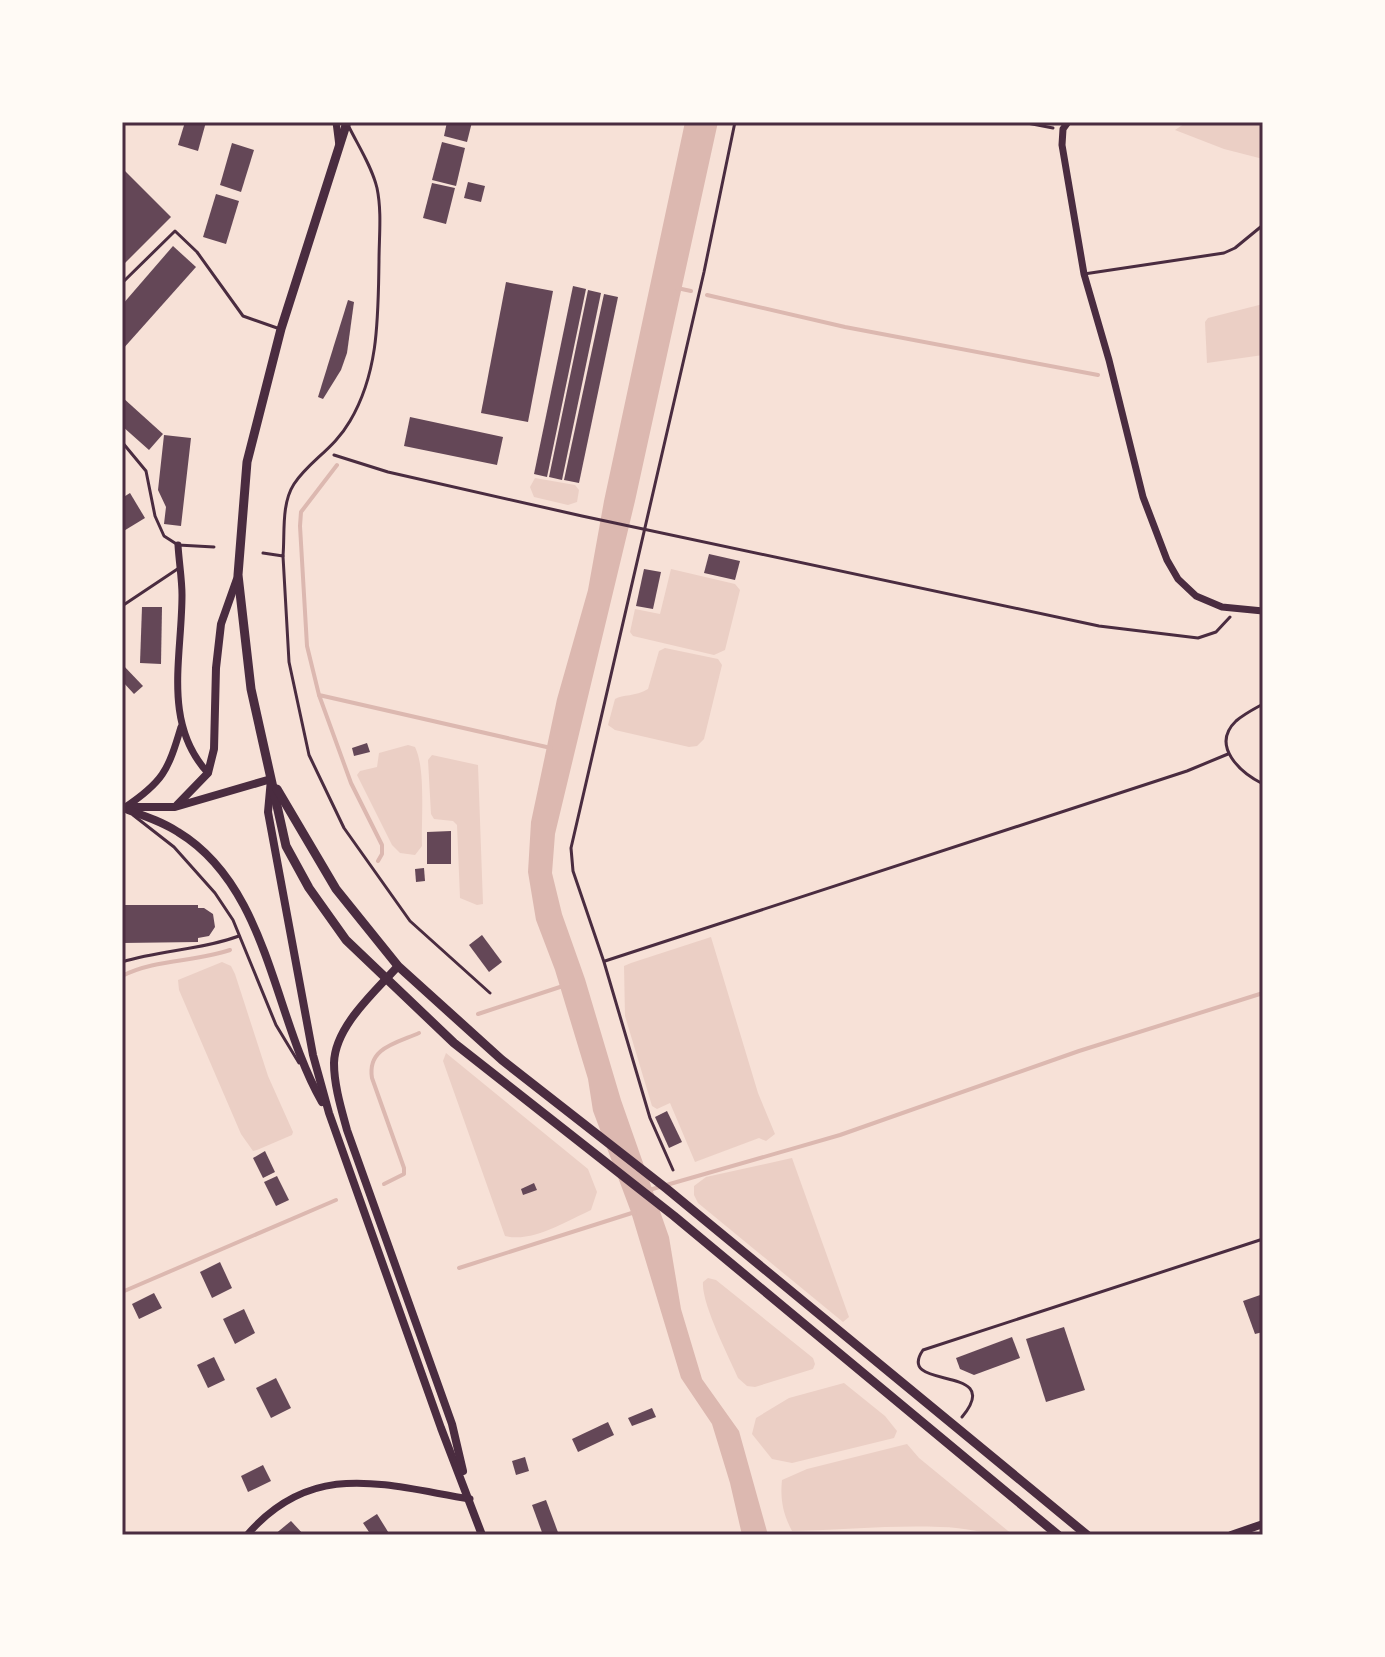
<svg xmlns="http://www.w3.org/2000/svg" width="1385" height="1657" font-family="'DM Sans',sans-serif">
<rect width="100%" height="100%" fill="#f7e1d7"/>
<g fill="#ebcfc5">
<polygon points="1187,122 1263,122 1263,159 1224,149 1175,130"/>
<polygon points="1263,304 1263,355 1207,363 1205,322 1208,318"/>
<polygon points="535,478 575,485 579,490 577,502 568,505 534,497 530,487"/>
<polygon points="671,569 735,584 740,590 725,650 714,655 633,636 630,632 635,609 660,614"/>
<path d="M665,648l53,11 4,6 -18,74 -7,7 -8,1 -74,-17 -7,-5 7,-26c8,-5 20,-2 33,-10l11,-38z"/>
<path d="M408,745l7,2c11,22 6,73 7,99l-7,9 -15,-2 -8,-8 -35,-70 3,-4 17,-4 2,-14z"/>
<polygon points="432,755 478,765 483,904 477,905 460,898 457,825 453,821 434,819 431,814 428,760"/>
<polygon points="711,937 758,1093 775,1134 766,1141 759,1138 695,1162 670,1103 657,1109 652,1106 625,1016 624,966 631,963"/>
<polygon points="222,962 231,966 235,974 268,1076 293,1132 292,1135 257,1150 253,1151 241,1134 179,990 178,980"/>
<path d="M446,1053l142,116 9,23 -6,18c-24,11 -59,33 -86,26l-62,-175z"/>
<polygon points="792,1158 849,1317 843,1322 698,1203 694,1195 694,1186 706,1177"/>
<path d="M708,1278l8,2 97,78 2,6 -2,5 -58,18 -8,-1 -9,-8c-9,-21 -37,-75 -35,-96z"/>
<polygon points="844,1383 885,1416 897,1431 894,1438 792,1463 772,1459 752,1434 756,1418 789,1398"/>
<path d="M907,1444l12,14 94,77c-25,0 -48,-8 -73,-8 -49,-2 -99,3 -148,4 -9,-17 -12,-32 -10,-51l25,-11z"/>
</g>
<polygon fill="#dcb8b0" points="685,122 718,122 635,501 555,834 552,873 562,914 585,979 621,1100 669,1237 681,1309 702,1379 739,1431 768,1535 742,1535 730,1483 712,1424 681,1378 631,1212 593,1111 588,1079 555,970 536,920 528,872 531,822 557,699 588,590 604,501"/>
<g fill="none" stroke-linecap="round" stroke-linejoin="round">
<g stroke="#dcb8b0" stroke-width="4">
<polyline points="677,288 691,291"/>
<polyline points="707,295 845,327 1098,375"/>
<polyline points="337,465 301,512 300,526 307,646 319,695 551,748"/>
<polyline points="319,695 351,783 382,845 382,854 378,861"/>
<path d="M122,976c33,-17 73,-14 108,-26"/>
<polyline points="478,1014 563,986"/>
<path d="M384,1184l20,-10v-6l-32,-90c-5,-30 24,-35 47,-45"/>
<polyline points="649,1190 840,1135 1079,1051 1263,993"/>
<polyline points="459,1268 635,1212"/>
<polyline points="122,1292 336,1200"/>
</g>
</g>
<g fill="#644757">
<polygon points="185,122 206,122 198,151 178,145"/>
<polygon points="447,122 472,122 467,142 444,136"/>
<polygon points="442,142 465,148 456,186 432,180"/>
<polygon points="232,143 254,150 241,192 220,185"/>
<polygon points="122,168 171,217 122,266"/>
<polygon points="468,182 485,186 481,202 464,198"/>
<polygon points="432,183 455,188 446,224 423,218"/>
<polygon points="216,194 239,201 226,244 203,237"/>
<polygon points="173,246 196,267 122,350 122,305"/>
<polygon points="506,282 553,291 528,422 481,413"/>
<polygon points="573,286 586,289 547,477 534,474"/>
<polygon points="588,290 601,293 562,480 549,477"/>
<polygon points="604,294 618,297 579,483 564,480"/>
<polygon points="348,300 354,302 347,353 341,370 323,399 318,397"/>
<polygon points="122,397 163,434 149,450 122,426"/>
<polygon points="410,417 503,437 497,465 404,446"/>
<polygon points="164,435 191,438 181,526 164,524 166,507 158,490"/>
<polygon points="130,493 145,518 122,532 122,498"/>
<polygon points="709,554 740,561 735,580 704,573"/>
<polygon points="644,569 661,572 653,609 636,606"/>
<polygon points="142,607 162,607 161,664 140,663"/>
<polygon points="122,664 143,686 134,694 122,681"/>
<polygon points="367,743 370,752 354,756 352,748"/>
<polygon points="451,831 451,864 427,864 427,832"/>
<polygon points="424,868 425,881 416,882 415,869"/>
<polygon points="122,905 198,905 198,908 204,908 213,914 215,927 209,936 198,938 198,942 122,943"/>
<polygon points="482,935 502,962 489,972 469,945"/>
<polygon points="667,1111 682,1142 669,1148 655,1117"/>
<polygon points="265,1151 275,1172 263,1178 253,1158"/>
<polygon points="277,1176 289,1200 276,1206 264,1182"/>
<polygon points="534,1183 537,1190 523,1195 521,1189"/>
<polygon points="220,1262 232,1288 212,1298 200,1272"/>
<polygon points="154,1293 162,1308 139,1319 132,1304"/>
<polygon points="1263,1294 1263,1332 1255,1334 1243,1301"/>
<polygon points="244,1309 255,1333 235,1344 223,1319"/>
<polygon points="1064,1327 1085,1390 1046,1402 1026,1339"/>
<polygon points="1012,1337 1020,1358 974,1375 960,1369 956,1358"/>
<polygon points="214,1357 225,1380 208,1388 197,1365"/>
<polygon points="276,1378 291,1408 271,1418 256,1388"/>
<polygon points="652,1408 656,1417 632,1426 628,1418"/>
<polygon points="608,1422 614,1435 578,1452 572,1439"/>
<polygon points="525,1457 529,1471 516,1475 512,1461"/>
<polygon points="263,1465 271,1481 248,1492 241,1476"/>
<polygon points="546,1500 559,1535 543,1535 532,1505"/>
<polygon points="377,1514 390,1535 371,1535 363,1523"/>
<polygon points="291,1521 304,1535 274,1535"/>
</g>
<g fill="none" stroke-linecap="round" stroke-linejoin="round">
<g stroke="#4a2c40" stroke-width="3">
<polyline points="1022,122 1053,128"/>
<polyline points="334,455 388,472 582,516 1099,626 1198,638 1216,632 1230,617"/>
<path d="M1263,704c-9,5 -19,10 -27,17 -26,25 5,52 27,63"/>
<polyline points="605,961 1187,771 1228,754"/>
<polyline points="673,1170 650,1118 604,962 573,871 571,848 704,272 735,122"/>
<path d="M962,1417c45,-54 -68,-25 -39,-67l340,-111"/>
</g>
<g stroke="#4a2c40" stroke-width="3">
<polyline points="1084,274 1224,253 1235,248 1263,225"/>
<polyline points="122,283 175,231 197,252 243,316 280,329"/>
<polyline points="122,442 146,471 155,516 164,536 178,545 214,547"/>
<path d="M263,553l20,3c2,-22 -2,-52 11,-72 15,-23 40,-35 56,-63 29,-49 28,-104 29,-160 0,-24 3,-49 -2,-73 -5,-21 -18,-41 -28,-61"/>
<polyline points="283,556 289,662 309,755 344,828 410,921 490,993"/>
<polyline points="122,606 179,568"/>
<polyline points="133,815 174,847 215,893 233,920 276,1025 299,1063"/>
<path d="M122,962c39,-12 79,-12 117,-26"/>
</g>
<g stroke="#4a2c40" stroke-width="7">
<polyline points="336,122 339,146"/>
<polyline points="1068,122 1063,129 1062,145 1084,274 1109,360 1143,497 1167,560 1178,579 1196,596 1222,607 1263,611"/>
<path d="M178,545c1,17 4,34 4,50 0,62 -20,128 26,178"/>
<path d="M124,808c39,-26 44,-37 57,-81"/>
<path d="M247,1535c66,-76 136,-50 223,-36"/>
</g>
<g stroke="#4a2c40" stroke-width="8">
<polyline points="177,805 208,773 214,749 216,668 221,624 238,576"/>
<polyline points="122,807 175,807 271,779 268,812 313,1055 329,1113 441,1428 482,1535"/>
<path d="M128,810c17,6 35,12 50,22 91,55 95,185 144,270"/>
<path d="M398,966c-23,26 -63,60 -64,97 0,22 7,45 13,67l105,294 11,47"/>
<polyline points="1231,1535 1263,1524"/>
</g>
<g stroke="#4a2c40" stroke-width="9">
<polyline points="347,122 281,329 247,462 238,575 251,689 286,846 309,888 346,940 454,1043 674,1216 1058,1535"/>
<polyline points="277,789 336,889 398,966 502,1060 667,1189 1087,1535"/>
</g>
</g>
<rect width="1385" height="1657" fill="none" stroke="#fffaf5" stroke-width="248"/>
<rect x="124" y="124" width="1137" height="1409" fill="none" stroke="#4a2c40" stroke-width="3"/>
</svg>
